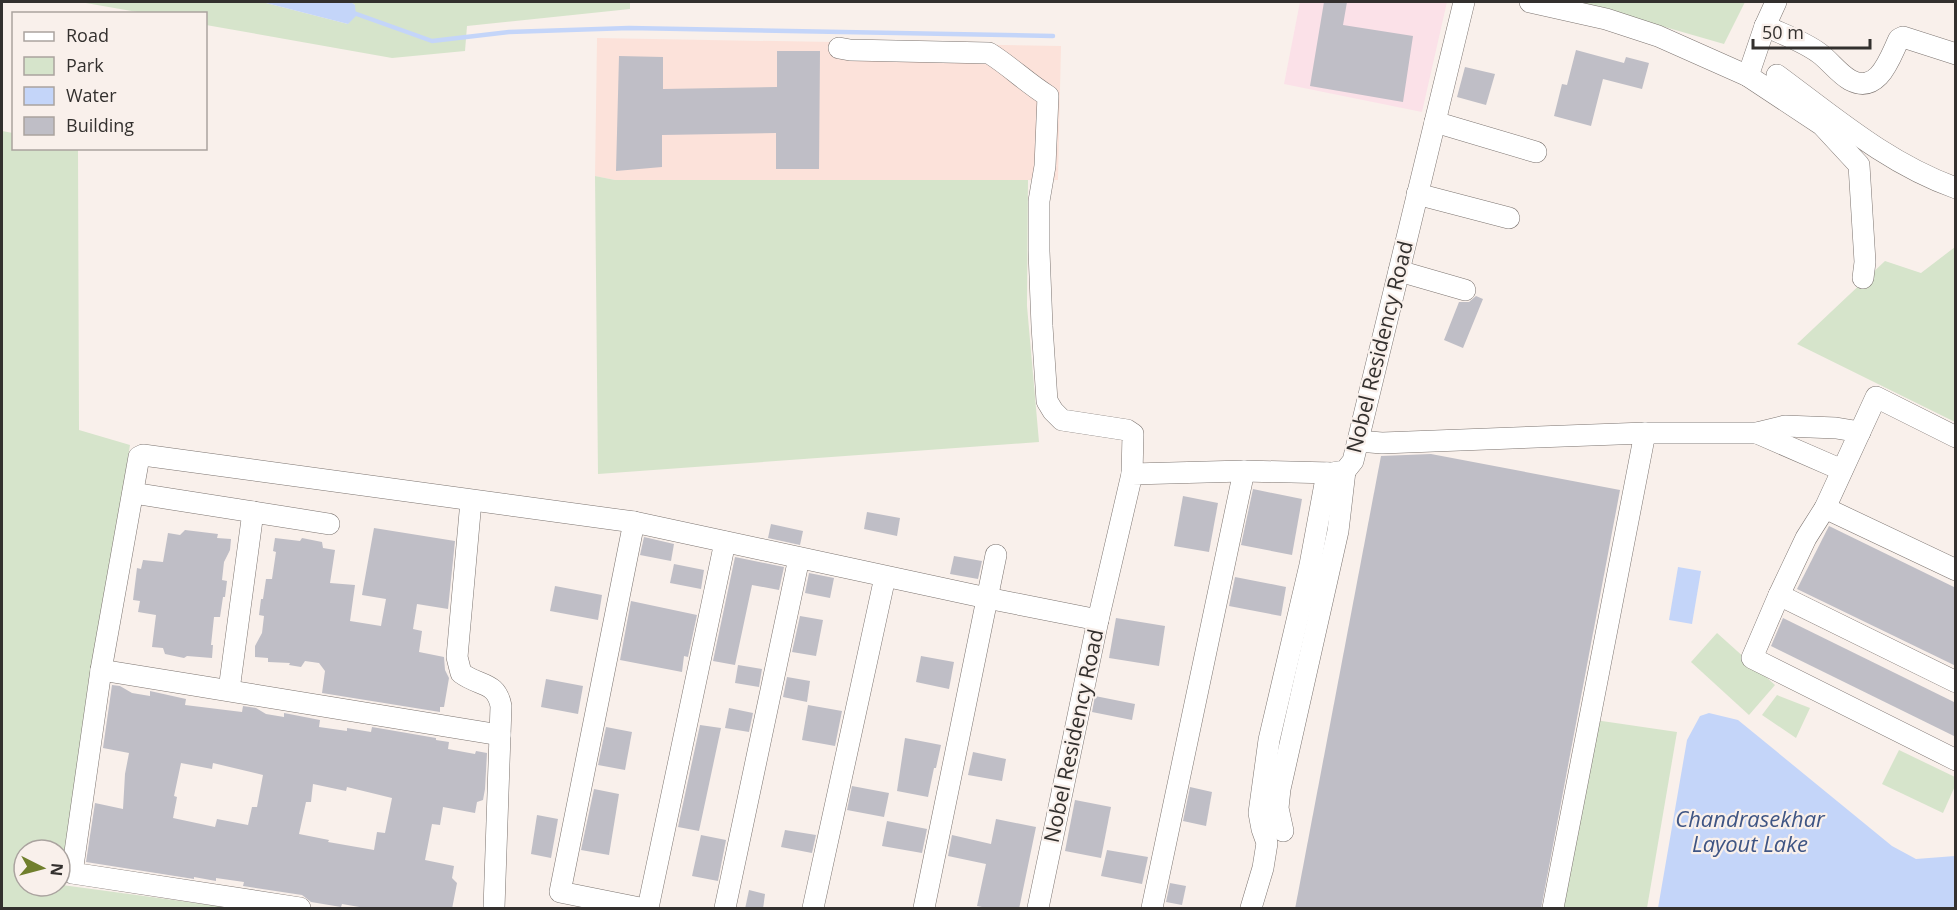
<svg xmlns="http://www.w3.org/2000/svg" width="1957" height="910" font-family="'Open Sans',sans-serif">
<rect width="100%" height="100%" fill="#f9f0eb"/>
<polygon fill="#fbe1e8" points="1300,2 1447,2 1422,112 1284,84"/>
<polygon fill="#fce2da" points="597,38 1061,46 1058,180 615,180 595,176"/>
<g fill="#d6e4cb" fill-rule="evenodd">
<polygon points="80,2 262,2 348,24 355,5 351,2 630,2 630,9 467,26 465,51 392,58 206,25 206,14 143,13"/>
<polygon points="1578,2 1745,2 1724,44"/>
<path d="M2,131l11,2 1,15 64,1 1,281 51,15 -68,440 171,23h-231zM24,850h36v36h-36z"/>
<polygon points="595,176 615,180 1028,180 1027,306 1039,442 598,474"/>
<polygon points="1955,247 1955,422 1797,344 1885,261 1921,273"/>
<polygon points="1717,633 1775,685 1749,715 1691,662"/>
<polygon points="1777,695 1810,708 1796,738 1762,715"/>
<polygon points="1595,720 1677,732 1647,908 1558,908"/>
<polygon points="1899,750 1955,777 1955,786 1943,813 1882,784"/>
</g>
<g fill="#c4d5f9">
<polygon points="262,2 351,2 355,5 356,16 348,24"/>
<polygon points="1678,567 1701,571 1692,624 1669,620"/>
<polygon points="1709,713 1738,720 1892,846 1916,859 1955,856 1955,908 1658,908 1687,740 1700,716"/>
</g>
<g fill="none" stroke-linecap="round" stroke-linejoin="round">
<polyline stroke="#c4d5f9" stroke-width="4.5" points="351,12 432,41 509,32 629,28 1053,36"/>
</g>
<g fill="#bfbec6" fill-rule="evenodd">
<polygon points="1324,2 1347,2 1343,25 1413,36 1403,102 1310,86"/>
<polygon points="1576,50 1624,63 1626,57 1649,63 1642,89 1603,79 1591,126 1554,116 1562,84 1567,85"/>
<polygon points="777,51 820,51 819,169 776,169 776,133 662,135 662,167 616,171 619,56 663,57 663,89 777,87"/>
<polygon points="1465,67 1495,74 1486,105 1457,97"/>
<polygon points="1476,296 1483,299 1463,348 1444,340 1459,302 1469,302"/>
<polygon points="1431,454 1620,490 1541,909 1295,909 1381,456"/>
<polygon points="1253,489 1302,499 1292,555 1241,545"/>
<polygon points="1183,496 1218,503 1209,552 1174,546"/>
<polygon points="867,512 900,518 897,536 864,529"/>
<polygon points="771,524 803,531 800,545 768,538"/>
<polygon points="1829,526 1956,588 1956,666 1797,589"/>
<polygon points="374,528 455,541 448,609 417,604 413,629 422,631 419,652 444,657 445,670 449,678 444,707 440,707 440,712 322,693 325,671 319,663 305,661 301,667 289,665 290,663 268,662 268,658 255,657 255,646 262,633 264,616 259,615 261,599 263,599 266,579 272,579 276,552 273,551 275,538 300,541 302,538 322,542 323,548 335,550 330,583 355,585 350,621 381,626 386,599 362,595"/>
<polygon points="185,530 218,534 217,538 231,539 230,550 224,562 222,580 227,581 225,597 223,597 220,617 214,617 211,645 213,645 212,658 187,656 184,658 165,654 163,648 152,647 156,615 138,612 140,601 133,600 137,568 141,569 143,560 163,562 168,533 180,535"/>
<polygon points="644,537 674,544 671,561 640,555"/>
<polygon points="954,556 982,561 978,579 950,574"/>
<polygon points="735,557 784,567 779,590 752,585 735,665 713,661"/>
<polygon points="674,564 704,570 701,589 670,583"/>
<polygon points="809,573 834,578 830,598 805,593"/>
<polygon points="1235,577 1286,587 1281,616 1229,606"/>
<polygon points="555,586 602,595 598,620 550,611"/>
<polygon points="631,601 697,615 688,657 684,656 682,672 620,660"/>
<polygon points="800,616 823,620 816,656 792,652"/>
<polygon points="1116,618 1165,626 1159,666 1109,658"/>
<polygon points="1783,618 1956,703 1956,737 1771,646"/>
<polygon points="921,656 954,662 949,689 916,682"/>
<polygon points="738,665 762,669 759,687 735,683"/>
<polygon points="787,677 810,681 807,702 783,697"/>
<polygon points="546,679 583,686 578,714 541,707"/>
<path d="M112,685l8,1 12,7 18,3v-5l36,8 -1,6 57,7 1,-6 13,2 10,6 18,3v-4l36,7 -1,7 28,4v-3l24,4 1,-5 64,11v2l13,2 -1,7 27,5 1,-3 11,2 -2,36 -2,11 -6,2 -2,11 -32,-6 -3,18 -8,-1 -7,36 29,6 -2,12 5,5 -5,26h-81l-29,-5 -1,3 -30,-5 -9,-7 -59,-9 1,-4 -28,-4v3l-22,-4v2l-108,-17 9,-59 28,6 2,-35 4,-21 -26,-5zM181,763l31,6 1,-6 50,12 -6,32h-5l-4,18 -31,-6 -2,8 -42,-9 4,-21 -3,-1zM313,784l33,7 1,-4 45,11 -7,35 -8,-1 -3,18 -46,-8 1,-2 -30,-6 7,-32h5z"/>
<polygon points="1095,696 1135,704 1132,720 1092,712"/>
<polygon points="808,705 842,711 835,746 802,740"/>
<polygon points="729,708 753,713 749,732 725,728"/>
<polygon points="700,725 721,728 699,831 678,827"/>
<polygon points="606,727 632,732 625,770 598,765"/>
<polygon points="905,738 941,745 936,768 934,768 928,797 897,791"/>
<polygon points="973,752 1006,759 1002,781 968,775"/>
<polygon points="852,786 889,793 884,817 847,810"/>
<polygon points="1190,787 1212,792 1206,826 1183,821"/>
<polygon points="594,789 619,794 609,855 581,850"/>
<polygon points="1075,800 1111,807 1101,858 1065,851"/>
<polygon points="537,815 558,819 551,858 531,854"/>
<polygon points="996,819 1036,827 1019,909 992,909 977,906 986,864 948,856 952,835 991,844"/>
<polygon points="887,821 927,829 922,853 882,846"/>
<polygon points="785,830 816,835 812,853 781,847"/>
<polygon points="701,835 726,840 718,881 692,876"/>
<polygon points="1107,850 1148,857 1142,884 1101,876"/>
<polygon points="1170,883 1186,886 1182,905 1166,902"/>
<polygon points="749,890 765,894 763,909 745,909"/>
</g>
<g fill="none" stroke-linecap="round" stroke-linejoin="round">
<defs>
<g id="minor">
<polyline points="1530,2 1606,19 1658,36 1748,76 1822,125 1859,165 1865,262 1863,278"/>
<path d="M1765,26c17,8 38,15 54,27 11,8 19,20 31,27 29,15 40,-23 49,-41l4,-2 53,17"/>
<path d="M839,48l11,2 139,3c21,13 38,30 59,43l-3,70 -6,35v50l3,75 5,75 6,10 9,9 65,10 6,4 -1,40"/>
<path d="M1777,75c57,42 111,89 179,113"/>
<polyline points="1748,76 1765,26 1776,2"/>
<polyline points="1435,122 1536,152"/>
<polyline points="1417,194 1509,218"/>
<polyline points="1399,271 1465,290"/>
<polyline points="1757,433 1842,470"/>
<polyline points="1956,437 1876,397 1825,508 1806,538 1779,595 1752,658 1956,760"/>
<polyline points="1358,441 1382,443 1645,433 1757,433 1785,426 1836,428 1860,432"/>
<polyline points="133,493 329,524"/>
<path d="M471,501l-14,156 4,16c19,14 35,8 40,33l-7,202"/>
<polyline points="1825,508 1956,570"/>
<polyline points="634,522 560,892 640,908"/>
<polyline points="1779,595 1956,682"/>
<polyline points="101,670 500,735"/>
<polyline points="229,690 253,512"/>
<polyline points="1283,831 1278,808 1280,789 1338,531 1345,471"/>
<polyline points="300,908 72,873 101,670 137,468 139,457 143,455 634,522 987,598 1098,620"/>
<polyline points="648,908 725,542"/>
<polyline points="725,908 799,558"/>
<polyline points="813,908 885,577"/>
<polyline points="924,908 996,555"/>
<polyline points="1038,908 1098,620 1132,474 1244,471 1332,473 1345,471 1353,461 1464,2"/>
<polyline points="1152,908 1244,471"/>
<polyline points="1251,908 1263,868 1267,843 1262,829 1259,813 1269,740 1310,565 1327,473"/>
<polyline points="1553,908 1645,433"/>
</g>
</defs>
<use href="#minor" stroke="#7c7470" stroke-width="22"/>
<use href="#minor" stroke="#fff" stroke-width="21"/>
</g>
<g text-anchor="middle" stroke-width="4.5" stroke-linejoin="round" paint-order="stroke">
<g font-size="21" fill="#33302e" stroke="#f9f0eb">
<text transform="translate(1380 347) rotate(-76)" y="7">Nobel Residency Road</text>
<text transform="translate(1074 736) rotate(-78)" y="7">Nobel Residency Road</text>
</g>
<g font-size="22" font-style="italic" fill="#3f5584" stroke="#f9f0eb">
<text x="1750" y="827">Chandrasekhar<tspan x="1750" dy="25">Layout Lake</tspan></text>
</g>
</g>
<rect width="1957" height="910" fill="none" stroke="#33302e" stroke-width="6"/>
<rect x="12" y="12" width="195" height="138" fill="#f9f0eb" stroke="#aaa39f" stroke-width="1.5"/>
<rect x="24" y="32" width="30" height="9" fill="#ffffff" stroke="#aaa39f" stroke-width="1.5"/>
<text x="66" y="42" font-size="18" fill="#33302e">Road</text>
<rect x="24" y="57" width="30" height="18" fill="#d6e4cb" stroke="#aaa39f" stroke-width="1.5"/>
<text x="66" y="72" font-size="18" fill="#33302e">Park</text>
<rect x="24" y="87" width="30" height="18" fill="#c4d5f9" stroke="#aaa39f" stroke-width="1.5"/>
<text x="66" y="102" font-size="18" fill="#33302e">Water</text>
<rect x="24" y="117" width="30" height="18" fill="#bfbec6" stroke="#aaa39f" stroke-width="1.5"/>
<text x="66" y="132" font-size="18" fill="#33302e">Building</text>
<g transform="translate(42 868) rotate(96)"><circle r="28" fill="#f9f0eb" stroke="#aaa39f" stroke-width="1.5"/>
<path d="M0-4.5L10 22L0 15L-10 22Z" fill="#707f2d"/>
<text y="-9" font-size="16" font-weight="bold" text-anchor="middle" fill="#33302e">N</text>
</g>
<path d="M1753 39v9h117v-9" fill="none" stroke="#33302e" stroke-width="3"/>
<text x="1762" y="39" font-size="18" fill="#33302e" stroke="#f9f0eb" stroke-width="4.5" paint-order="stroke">50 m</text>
</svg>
